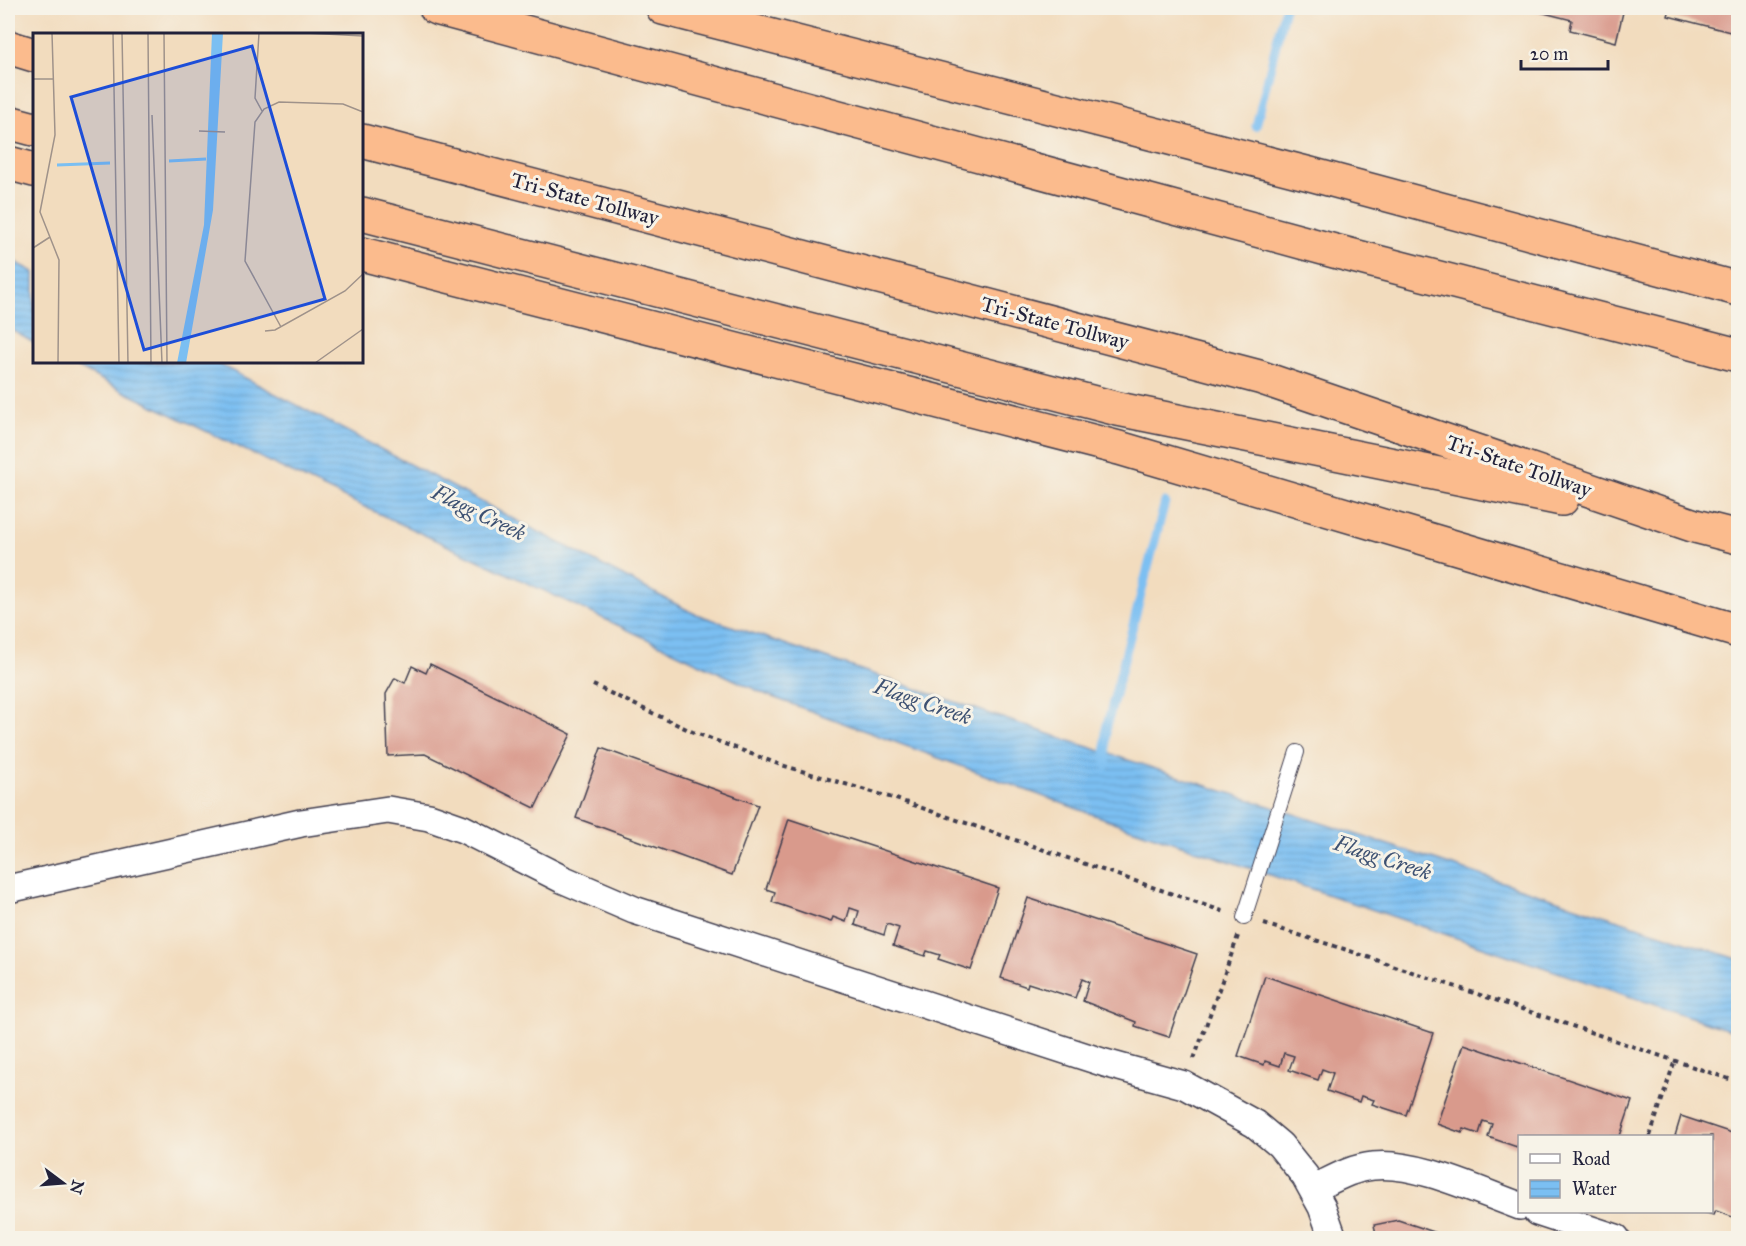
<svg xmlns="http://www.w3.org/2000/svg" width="1746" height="1246" font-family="'IM FELL Great Primer',serif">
<defs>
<pattern id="water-rules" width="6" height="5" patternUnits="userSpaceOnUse" patternTransform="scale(1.5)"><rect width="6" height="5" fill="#7bbff2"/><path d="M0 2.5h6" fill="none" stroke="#6aa4d0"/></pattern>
</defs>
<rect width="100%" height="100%" fill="#f7f3e8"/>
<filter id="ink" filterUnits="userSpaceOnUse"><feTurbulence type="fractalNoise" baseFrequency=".0167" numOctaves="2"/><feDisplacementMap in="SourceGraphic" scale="12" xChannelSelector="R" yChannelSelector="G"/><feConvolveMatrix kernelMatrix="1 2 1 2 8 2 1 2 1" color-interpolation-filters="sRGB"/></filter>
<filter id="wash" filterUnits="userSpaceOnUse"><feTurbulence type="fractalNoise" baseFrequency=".008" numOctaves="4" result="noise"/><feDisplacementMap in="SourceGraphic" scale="24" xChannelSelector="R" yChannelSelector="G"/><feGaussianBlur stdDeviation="1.35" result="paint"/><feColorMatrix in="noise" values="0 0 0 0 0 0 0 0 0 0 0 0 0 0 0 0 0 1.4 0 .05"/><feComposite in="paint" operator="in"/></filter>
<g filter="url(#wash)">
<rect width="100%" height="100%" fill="#f2dcbe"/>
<g fill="url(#water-rules)" stroke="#4e7096" stroke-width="1.5">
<polygon points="8,258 34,272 34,343 8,328"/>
<polygon points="68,362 215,362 693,613 1073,742 1738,959 1738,1033 1116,823 767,695 309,481 121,390"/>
</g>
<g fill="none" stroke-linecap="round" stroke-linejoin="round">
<g stroke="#7bbff2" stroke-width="9">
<polyline points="1256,126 1285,8"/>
<polyline points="1106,765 1106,729 1165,502"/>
</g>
</g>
<g id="blocks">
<g fill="#d99a8c">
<polygon points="1537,8 1624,8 1616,42 1570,30 1572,20 1536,11"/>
<polygon points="1670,8 1738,8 1738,34 1668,16"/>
<polygon points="430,664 571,734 535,808 425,754 388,756 386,694 395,678 405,683 412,666 426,673"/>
<polygon points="601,748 758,805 732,875 576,818"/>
<polygon points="789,819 998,888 971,970 938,959 940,955 927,951 925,956 893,946 899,928 887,924 884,935 855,925 859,911 850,908 846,922 833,917 831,922 772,902 775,892 766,889"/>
<polygon points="1028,898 1197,954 1169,1037 1135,1026 1136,1022 1083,1001 1089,982 1082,979 1075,998 1028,983 1027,987 1001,978"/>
<polygon points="1265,976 1433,1033 1406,1115 1372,1104 1374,1100 1361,1096 1359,1102 1327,1091 1333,1073 1322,1069 1318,1080 1289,1070 1294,1056 1284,1053 1280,1066 1265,1061 1264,1065 1238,1056"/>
<polygon points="1464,1044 1632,1101 1620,1136 1520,1136 1517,1147 1488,1137 1492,1124 1483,1121 1479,1134 1464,1129 1462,1133 1437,1124"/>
<polygon points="1681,1116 1738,1135 1738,1219 1716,1211 1714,1215 1703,1212 1712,1212 1712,1136 1675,1136"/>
<polygon points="1398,1220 1452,1238 1377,1238 1374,1225"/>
</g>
</g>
</g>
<g filter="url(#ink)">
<use href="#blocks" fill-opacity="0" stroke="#413e4f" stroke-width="1.5"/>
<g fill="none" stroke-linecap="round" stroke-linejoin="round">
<defs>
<polyline id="lane" points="1244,918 1297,752"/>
<g id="street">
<polyline points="8,889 301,823 388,810 429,817 463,829 562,879 634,910 1105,1063 1184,1085 1255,1124 1280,1145 1305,1176 1322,1207 1333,1238"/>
<path d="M1313,1189c19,-9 38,-21 60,-23 43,-5 105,25 147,40"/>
<polyline points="1537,1212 1616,1238"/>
</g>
<g id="highway">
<polyline points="436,8 1338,252 1738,355"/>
<polyline points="663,8 1310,174 1738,289"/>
<polyline points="8,47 34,55"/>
<polyline points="8,122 34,129"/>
<polyline points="362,141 1259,377 1695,526 1738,537"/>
<polyline points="8,163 34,170"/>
<polyline points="362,214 1118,409 1562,499"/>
<polyline points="362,254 1119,448 1738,631"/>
</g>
</defs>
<use href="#lane" stroke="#413e4f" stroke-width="16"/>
<use href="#street" stroke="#413e4f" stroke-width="30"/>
<use href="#highway" stroke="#413e4f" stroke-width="36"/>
<g stroke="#413e4f" stroke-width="4" stroke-dasharray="4.5 4.5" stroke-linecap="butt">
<polyline points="593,685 693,732 778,764 896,799 1225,912"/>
<polyline points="1264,924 1344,949 1738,1082"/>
<polyline points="1194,1059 1238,936"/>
<polyline points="1650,1136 1675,1060"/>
</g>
<use href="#lane" stroke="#fff" stroke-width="14"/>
<use href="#street" stroke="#fff" stroke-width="27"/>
<use href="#highway" stroke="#fbbb8d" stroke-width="33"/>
</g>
</g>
<g text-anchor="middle" stroke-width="6" stroke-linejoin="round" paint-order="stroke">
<g font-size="21" fill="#22223b" stroke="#f7f3e8">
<text transform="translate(585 199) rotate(15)" y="7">Tri-State Tollway</text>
<text transform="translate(1055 323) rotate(15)" y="7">Tri-State Tollway</text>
<text transform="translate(1519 466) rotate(19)" y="7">Tri-State Tollway</text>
</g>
<g font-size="22" font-style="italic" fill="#3d5172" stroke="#f7f3e8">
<text transform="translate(479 512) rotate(26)" y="8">Flagg Creek</text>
<text transform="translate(923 701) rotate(19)" y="8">Flagg Creek</text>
<text transform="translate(1383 857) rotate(18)" y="8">Flagg Creek</text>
</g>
</g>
<g transform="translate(33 33)">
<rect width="330" height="330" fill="#f2dcbe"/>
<path d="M179,0h11l-10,177 -27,153h-9l27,-138z" fill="#7bbff2"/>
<path fill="none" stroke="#7bbff2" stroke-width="3" d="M136,128l37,-2M24,132l53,-2"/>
<path fill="none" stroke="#9f928a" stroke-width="1.5" d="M19,0l3,102 -15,77 19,48 -1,103M80,0l6,330M89,0l6,330M115,0l3,330M131,0l3,330M226,0l-4,65 7,13M273,0l57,3M0,46h21M119,82l10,248M166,98l26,1M0,215l17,-11M248,294l-36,-66 10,-139 9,-13 15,-7 64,2 20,8M232,298l10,-1 70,-39 18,-17M282,330l48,-34"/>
<path fill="#1d4ed8" fill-opacity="0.15" stroke="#1d4ed8" stroke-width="3" d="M219,13l73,253 -181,51 -73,-253z"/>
<rect width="330" height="330" fill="none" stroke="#22223b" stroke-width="3"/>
</g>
<rect width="1746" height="1246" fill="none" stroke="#f7f3e8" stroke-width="30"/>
<rect x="1518" y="1135" width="195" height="78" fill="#f7f3e8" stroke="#a29fa3" stroke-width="1.5"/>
<rect x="1530" y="1154" width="30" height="9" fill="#ffffff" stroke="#a29fa3" stroke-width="1.5"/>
<text x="1572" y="1165" font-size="18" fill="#22223b">Road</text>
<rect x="1530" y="1180" width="30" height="18" fill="url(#water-rules)" stroke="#a29fa3" stroke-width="1.5"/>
<text x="1572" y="1195" font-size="18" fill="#22223b">Water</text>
<g transform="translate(63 1183) rotate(106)" stroke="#f7f3e8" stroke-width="4.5" paint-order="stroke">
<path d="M0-4.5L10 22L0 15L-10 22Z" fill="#22223b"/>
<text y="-9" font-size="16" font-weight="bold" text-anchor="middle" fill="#22223b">N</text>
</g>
<path d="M1521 60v9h87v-9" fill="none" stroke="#22223b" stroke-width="3"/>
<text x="1530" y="60" font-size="18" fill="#22223b" stroke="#f7f3e8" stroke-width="4.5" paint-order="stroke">20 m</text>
</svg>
